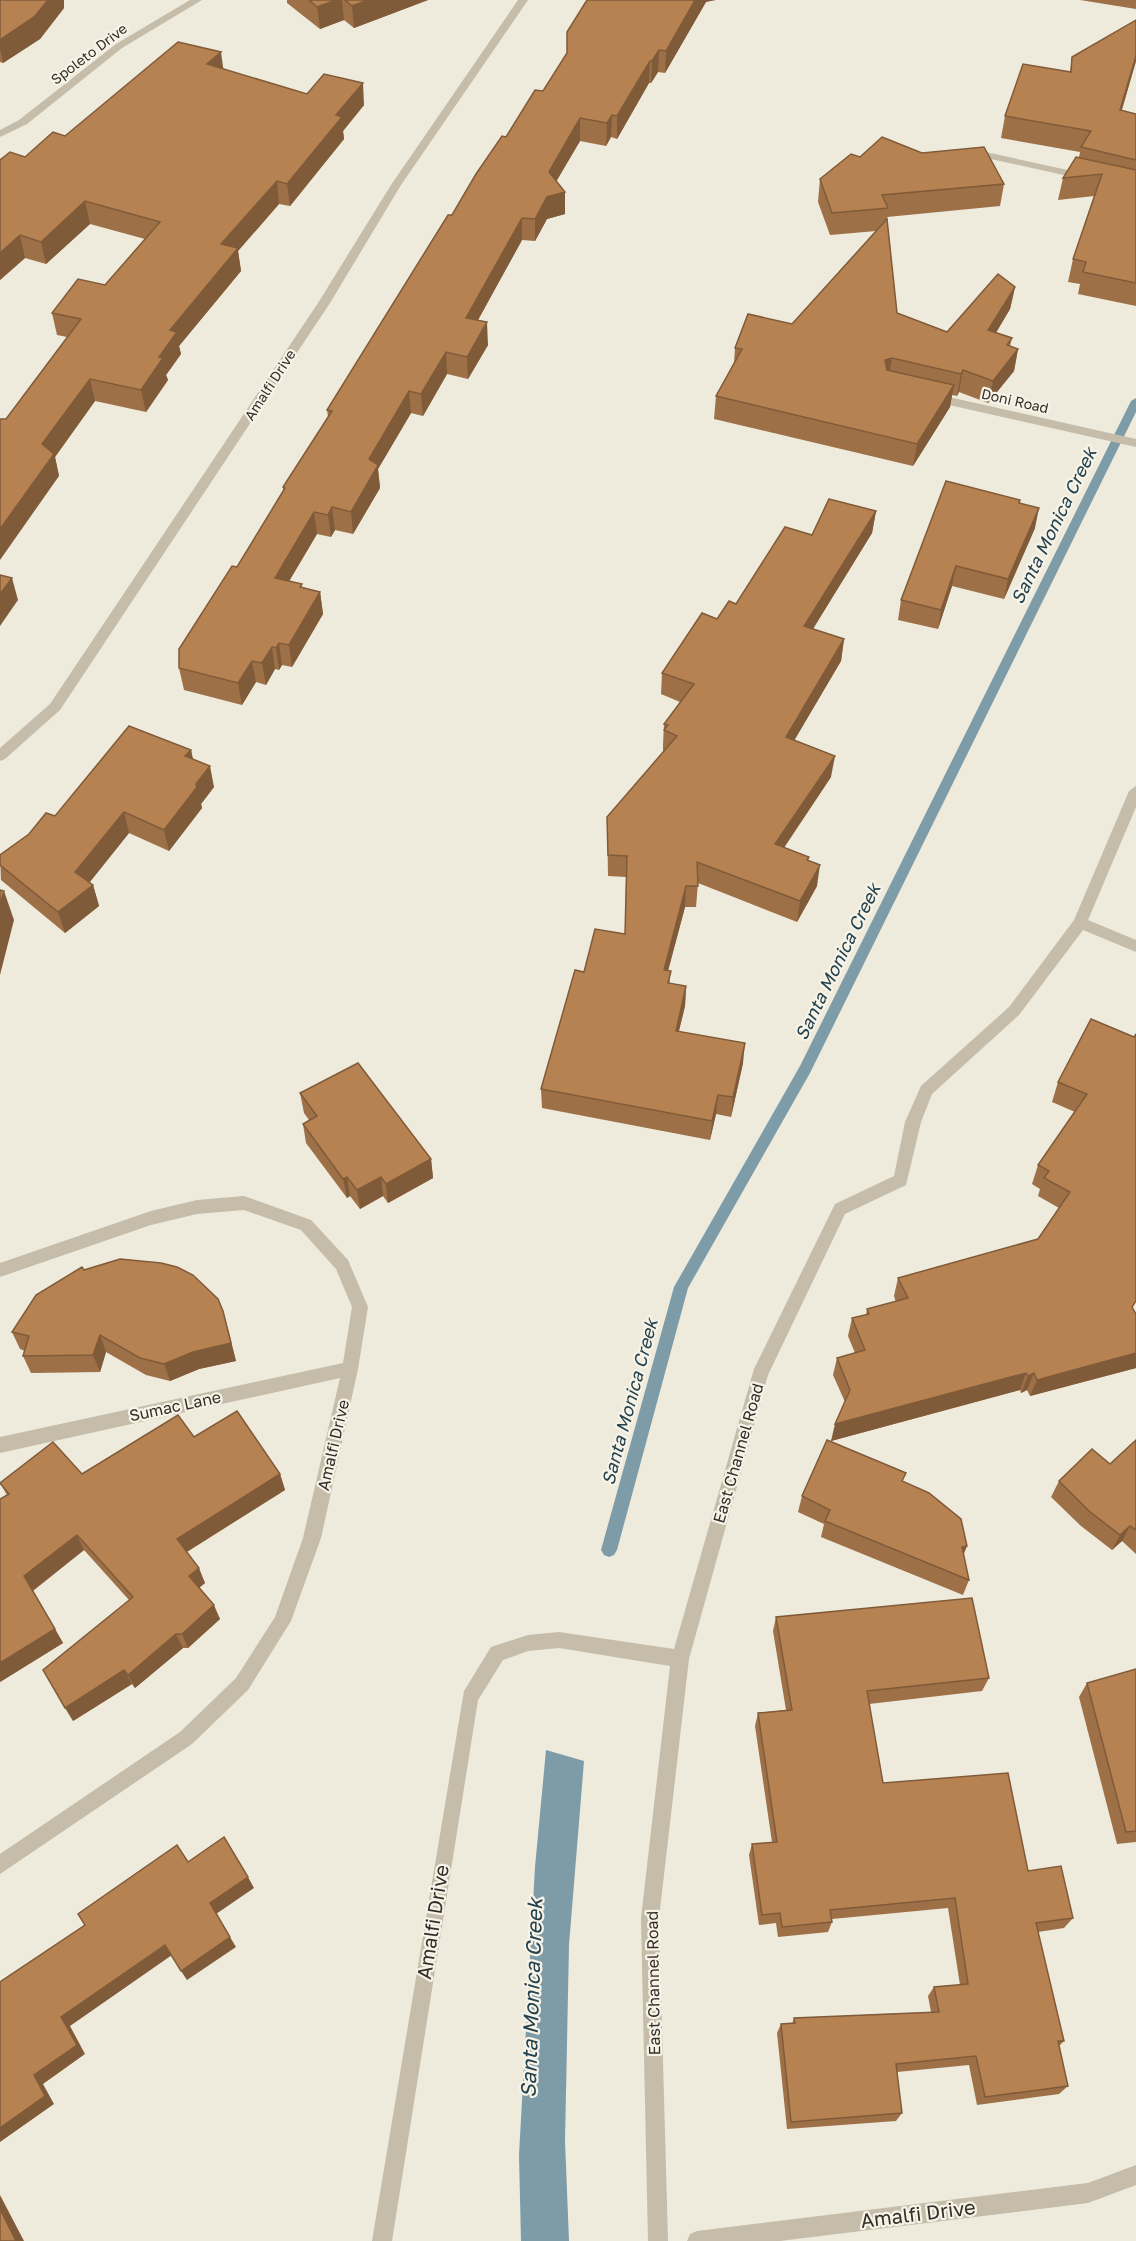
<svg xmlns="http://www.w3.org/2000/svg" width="1136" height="2241" font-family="'Golos Text',sans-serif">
<rect width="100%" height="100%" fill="#eeeadc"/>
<polygon fill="#7e9ca8" points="546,1750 584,1761 569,1945 565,2141 569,2241 521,2241 519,2155 535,1867"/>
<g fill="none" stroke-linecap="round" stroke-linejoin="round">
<polygon fill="#7e9ca8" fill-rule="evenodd" points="1136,398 1136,412 810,1073 688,1288 617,1550 614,1555 609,1557 604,1555 601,1550 674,1287 800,1066 1131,401"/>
<g fill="#c5bca9" fill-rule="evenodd">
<polygon points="190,0 202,0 122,48 27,124 0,137 0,130 19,120 116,44"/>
<polygon points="518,0 528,0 401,185 330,303 60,710 5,759 0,761 0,748 50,704 318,303 391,185"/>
<polygon points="972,149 1086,174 1091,177 1086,180 968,154 967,152"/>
<polygon points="931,393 1136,439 1136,447 927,400 925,397"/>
<polygon points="1136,786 1136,807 1088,920 1136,940 1136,952 1083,930 1019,1015 932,1094 921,1122 906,1185 845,1214 768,1375 689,1659 659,1918 668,2241 648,2241 641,1918 670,1666 559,1648 528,1651 503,1660 478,1700 392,2241 372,2241 464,1691 491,1647 528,1635 559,1632 674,1649 754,1369 835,1204 894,1176 905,1122 921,1086 1009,1007 1074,920 1129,791"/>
<polygon points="244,1196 311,1220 348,1260 368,1307 358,1369 321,1538 291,1621 248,1690 192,1744 0,1874 0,1854 180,1732 236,1678 275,1617 303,1538 340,1378 0,1453 0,1437 343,1363 352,1307 336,1269 301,1230 244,1210 197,1214 151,1225 0,1277 0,1263 151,1211 197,1200"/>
<polygon points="1136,2165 1136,2185 1088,2203 780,2241 687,2241 690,2234 697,2231 1088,2183"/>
</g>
</g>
<g fill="#9d7047">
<polygon points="0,0 64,8 40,39 3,63 0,62"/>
<polygon points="287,0 428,0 354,28 344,20 320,29 287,3"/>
<polygon points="1080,0 1136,0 1136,9"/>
<polygon points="706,2 665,73 658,72 651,83 649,83 617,139 611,137 606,146 580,141 556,181 565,192 565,214 547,219 535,241 522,240 478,320 488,345 468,379 447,374 423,416 411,413 378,469 380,488 353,534 335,530 331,537 317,534 289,581 302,584 302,587 320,592 323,614 292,667 282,665 279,670 275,669 266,685 256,682 242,705 184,690 179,668 237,567 283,491 283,487 328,417 327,410 452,215 506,137 543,91"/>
<polygon points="1072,57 1136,61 1122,110 1136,114 1136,306 1078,294 1080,284 1068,282 1073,259 1094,196 1058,200 1063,178 1079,157 1080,152 1001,138 1005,116 1070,72"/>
<polygon points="224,69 307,94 364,105 343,131 344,139 290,206 279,204 238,251 241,271 179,346 181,354 166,375 168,380 146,412 95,401 55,457 59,476 6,419 67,337 57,335 52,313 105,285 145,239 90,224 46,264 25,258 0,280 0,160 25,157 65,136"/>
<polygon points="860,157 1004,184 1000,206 887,217 897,313 947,332 1015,287 1010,309 996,333 1012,338 1010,346 1018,349 1014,371 988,403 959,392 957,396 952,395 950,407 913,466 714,419 716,396 734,363 735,348 792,324 876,231 830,235 818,202 820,179"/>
<polygon points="1020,503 1035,528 1004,599 952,586 938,629 898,620 901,600"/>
<polygon points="876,511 872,533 813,629 844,639 841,661 794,740 831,777 784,848 809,860 817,886 797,922 698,883 696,907 685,907 668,970 670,983 686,986 685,1006 679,1031 743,1063 731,1117 716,1114 710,1140 542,1108 541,1089 584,972 625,934 626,877 608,876 607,817 663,752 663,745 664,724 680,702 661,694 662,673 717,619 736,604 812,535"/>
<polygon points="191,750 193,759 214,787 201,804 202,808 169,851 129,833 89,883 93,885 99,906 65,933 1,880 0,855 55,816"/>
<polygon points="1091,1019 1133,1309 1136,1314 1136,1368 1030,1396 1027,1390 1021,1393 1020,1390 831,1441 845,1402 833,1375 837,1358 855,1353 848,1336 852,1318 866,1315 867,1309 896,1302 894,1296 898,1278 1038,1239 1059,1208 1038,1196 1040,1189 1032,1184 1038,1165 1075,1112 1052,1102 1058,1082"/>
<polygon points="300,1093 431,1159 433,1178 388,1203 383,1196 360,1209 350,1196 347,1198 306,1143 303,1124 309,1120 304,1113"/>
<polygon points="84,1270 228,1329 236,1361 199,1369 170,1381 146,1375 106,1352 100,1372 31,1373 23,1356 25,1351 20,1349 12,1332"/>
<polygon points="194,1437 280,1474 285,1490 187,1552 205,1583 199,1588 220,1619 188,1648 183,1648 135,1688 132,1684 73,1721 129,1600 84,1550 33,1591 63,1643 0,1682 7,1495 0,1483 82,1474"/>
<polygon points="1136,1440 1136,1554 1122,1541 1112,1550 1081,1526 1051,1497 1059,1481 1110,1464"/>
<polygon points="903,1482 967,1546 963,1554 969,1580 963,1595 821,1537 824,1524 798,1512 802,1496"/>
<polygon points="776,1617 989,1678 982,1691 869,1704 883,1783 1028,1871 1073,1918 1064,1928 1038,1932 1064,2041 1059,2046 1068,2086 1059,2094 977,2105 969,2065 897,2072 902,2113 896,2121 787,2129 777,2033 781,2024 792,2024 794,2018 931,2012 928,1996 934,1987 960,1985 948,1908 832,1919 832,1922 828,1932 778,1937 776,1923 759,1925 749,1855 752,1844 772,1842 755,1726 758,1713 786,1710 773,1631"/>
<polygon points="1136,1669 1136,1842 1117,1844 1079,1697 1087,1683"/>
</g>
<g fill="#805b39">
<polygon points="48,0 64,0 64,8 40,39 3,63 0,49 0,40"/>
<polygon points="336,0 342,0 344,20 320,29 317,7"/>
<polygon points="368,0 428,0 354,28 352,6"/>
<polygon points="695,0 716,0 706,2 665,73 666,51"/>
<polygon points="659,50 658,72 651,83 652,61"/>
<polygon points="221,52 224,74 207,64"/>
<polygon points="1136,56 1136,61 1115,132 1120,110"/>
<polygon points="650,61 649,83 617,139 617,116"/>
<polygon points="363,83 364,105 343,131 344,139 290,206 287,184 336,115"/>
<polygon points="612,115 611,137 606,146 607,123"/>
<polygon points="580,118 580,141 549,194 549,172"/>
<polygon points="277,181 279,204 238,251 241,271 179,346 181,354 166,375 168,380 146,412 141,390 159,357 170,330 221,244"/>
<polygon points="565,192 565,214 547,219 535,241 535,219 547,197"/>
<polygon points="85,201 90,224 46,264 41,242"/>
<polygon points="522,218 522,240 467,340 466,318"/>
<polygon points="20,235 25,258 0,280 0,253"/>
<polygon points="1015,287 1010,309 984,352 988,330"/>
<polygon points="487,322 488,345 468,379 467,357"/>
<polygon points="1018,349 1014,371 988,403 993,381"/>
<polygon points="446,352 447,374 423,416 421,394"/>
<polygon points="892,358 888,381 885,360"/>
<polygon points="963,370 959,392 957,396 961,374"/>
<polygon points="90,379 95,401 55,457 59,476 0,560 0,529 42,444"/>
<polygon points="954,385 950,407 913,466 917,444"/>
<polygon points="409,391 411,413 378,469 380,488 353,534 351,512 369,459"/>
<polygon points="332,507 335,530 331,537 328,515"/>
<polygon points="1039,508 1035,528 1004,599 1008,579"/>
<polygon points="876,511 872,533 801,648 804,626"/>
<polygon points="314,512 317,534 278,600 275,578"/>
<polygon points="956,566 952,586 938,629 941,610"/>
<polygon points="12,578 18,600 0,626 0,594"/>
<polygon points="320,592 323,614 292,667 289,645"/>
<polygon points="844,639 841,661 784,758 786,737"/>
<polygon points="279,643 282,665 279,670 276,648"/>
<polygon points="272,647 275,669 266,685 262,663"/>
<polygon points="252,661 256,682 242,705 238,683"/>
<polygon points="191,750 195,771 185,756"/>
<polygon points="835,756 831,777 772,865 775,844"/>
<polygon points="210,766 214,787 201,804 202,808 169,851 164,830 196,784"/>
<polygon points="124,812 129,833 81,893 75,872"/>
<polygon points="820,865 817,886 797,922 800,901"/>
<polygon points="93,885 99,906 65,933 58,912"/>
<polygon points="686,886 685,907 663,990 664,970"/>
<polygon points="4,891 14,920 0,975 0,905"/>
<polygon points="686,986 685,1006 674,1050 676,1031"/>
<polygon points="745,1043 743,1063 731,1117 733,1097"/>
<polygon points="718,1095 716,1114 710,1140 712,1121"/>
<polygon points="431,1159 433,1178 388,1203 386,1184"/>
<polygon points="347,1177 350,1196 347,1198 343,1179"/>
<polygon points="381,1177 383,1196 360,1209 357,1190"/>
<polygon points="223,1311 236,1361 199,1369 170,1381 164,1364"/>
<polygon points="100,1335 106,1352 100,1372 93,1355"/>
<polygon points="1136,1353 1136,1368 1030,1396 1037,1380"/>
<polygon points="1026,1373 1020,1390 831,1441 835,1424"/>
<polygon points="1034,1373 1027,1390 1021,1393 1028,1376"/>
<polygon points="280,1474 285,1490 183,1554 177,1539"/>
<polygon points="1130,1526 1122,1541 1112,1550 1120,1535"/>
<polygon points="77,1535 84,1550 32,1591 24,1576"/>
<polygon points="967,1546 961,1561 962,1547"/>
<polygon points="199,1568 205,1583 195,1591 189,1576"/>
<polygon points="214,1605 220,1619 188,1648 182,1634"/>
<polygon points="55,1629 63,1643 0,1682 0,1663"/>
<polygon points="176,1634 183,1648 135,1688 128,1675"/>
<polygon points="124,1670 132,1684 73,1721 65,1708"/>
<polygon points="248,1877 254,1888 216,1914 210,1903"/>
<polygon points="230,1937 236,1947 187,1980 181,1971"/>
<polygon points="165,1945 172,1955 70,2026 85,2054 43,2084 54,2104 0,2142 0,2128 34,2075 61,2017"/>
<polygon points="0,2195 24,2241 16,2241 0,2209"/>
</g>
<g fill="#b78252" stroke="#805b39" stroke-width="1.5">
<polygon points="0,0 48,0 35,16 0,40"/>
<polygon points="309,0 336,0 317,7"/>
<polygon points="345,0 368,0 352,6"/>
<polygon points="587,0 695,0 666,51 659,50 652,61 650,61 617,116 612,115 607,123 580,118 549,172 565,192 547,197 535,219 522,218 466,318 487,322 467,357 446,352 421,394 409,391 369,459 378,465 351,512 332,507 328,515 314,512 275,578 302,584 300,587 320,592 289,645 279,643 276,648 272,647 262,663 252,661 238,683 179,668 179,649 232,566 237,567 285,488 283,487 332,411 327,410 448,215 452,215 476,174 502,136 506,137 535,90 543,91 567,53 567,32"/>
<polygon points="1136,20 1136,56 1120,110 1136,114 1136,160 1081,147 1091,131 1005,116 1023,64 1071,72 1072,57"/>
<polygon points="178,42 221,52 207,64 307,94 324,74 363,83 336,115 342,117 287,184 277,181 221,244 238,248 170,330 177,332 159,357 163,358 141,390 90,379 42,444 54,454 0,529 0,419 6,419 81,319 52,313 78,279 105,285 160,222 85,201 41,242 20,235 0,253 0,160 10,152 25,157 53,132 65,136"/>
<polygon points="882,137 922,153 984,147 1004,184 882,195 888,208 832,213 820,179 851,154 860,157"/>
<polygon points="1076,157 1136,170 1136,283 1083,272 1086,262 1073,259 1102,174 1063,178"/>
<polygon points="887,219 897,313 947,332 998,274 1015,287 988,330 1012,338 1007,345 1018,349 993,381 963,370 961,374 892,358 885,360 887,370 954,385 917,444 716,396 742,349 735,348 748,314 792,324"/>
<polygon points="946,481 1020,500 1019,503 1039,508 1008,579 956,566 941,610 901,600"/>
<polygon points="829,499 876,511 804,626 844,639 786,737 835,756 775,844 809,857 807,860 820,865 800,901 697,862 698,886 686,886 664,970 671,971 668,983 686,986 676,1031 745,1043 733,1097 718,1095 712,1121 541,1089 575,970 584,972 595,929 625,934 627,856 608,855 607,817 677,736 664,730 668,725 664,724 694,684 662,673 702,613 717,619 729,601 736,604 785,527 812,535"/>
<polygon points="0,575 12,578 0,594"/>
<polygon points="129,726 191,750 185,756 210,766 196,784 197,787 164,830 124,812 75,872 93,885 58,912 0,865 0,855 29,834 46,813 55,816"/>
<polygon points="0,890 4,891 0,905"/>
<polygon points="1091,1019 1134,1037 1136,1034 1136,1301 1132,1307 1136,1314 1136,1353 1037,1380 1034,1373 1028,1376 1026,1373 835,1424 850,1390 837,1358 865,1350 852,1318 869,1314 867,1309 908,1298 898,1278 1038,1239 1070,1192 1044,1178 1049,1171 1038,1165 1087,1094 1058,1082"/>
<polygon points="358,1063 431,1159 386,1184 381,1177 357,1190 347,1177 343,1179 303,1124 317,1116 300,1093"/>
<polygon points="120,1259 161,1263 177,1267 193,1275 218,1299 223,1311 231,1343 193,1352 164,1364 140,1358 100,1335 93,1355 23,1356 29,1336 12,1332 36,1295 82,1267 84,1270"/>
<polygon points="237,1411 280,1474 177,1539 199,1568 189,1576 214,1605 182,1634 176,1634 128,1675 124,1670 65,1708 43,1670 133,1597 77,1535 24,1576 55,1629 0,1663 0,1499 9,1494 0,1483 53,1442 82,1474 178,1415 194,1437"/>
<polygon points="827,1440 906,1473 902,1481 929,1493 961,1519 967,1546 962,1547 969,1580 825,1521 830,1510 802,1496"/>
<polygon points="1136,1440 1136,1530 1130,1526 1120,1535 1089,1511 1059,1481 1092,1449 1110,1464"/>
<polygon points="972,1598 989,1678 867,1691 883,1783 1008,1773 1028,1871 1061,1866 1073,1918 1036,1923 1064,2041 1058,2041 1068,2086 985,2097 976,2056 896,2064 902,2113 791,2122 781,2024 795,2023 794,2018 939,2012 934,1987 968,1984 955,1898 830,1910 832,1922 782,1927 780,1913 762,1915 752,1844 777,1842 758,1713 792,1710 776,1617"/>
<polygon points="1136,1669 1136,1831 1126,1832 1087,1683"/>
<polygon points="224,1837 248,1877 210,1903 230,1937 181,1971 165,1945 61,2017 77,2045 34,2075 45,2096 0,2128 0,1982 85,1925 78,1914 177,1845 188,1862"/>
<polygon points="0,2209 16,2241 0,2241"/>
</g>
<g text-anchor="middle" stroke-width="4.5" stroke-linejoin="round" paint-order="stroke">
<g font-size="14" fill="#332e28" stroke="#f7f3e7">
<text transform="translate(89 54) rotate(-37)" y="5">Spoleto Drive</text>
<text transform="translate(270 385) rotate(-57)" y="5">Amalfi Drive</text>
<text transform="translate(1015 401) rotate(13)" y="5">Doni Road</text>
</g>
<g font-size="16" fill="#332e28" stroke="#f7f3e7">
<text transform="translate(175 1406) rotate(-12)" y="6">Sumac Lane</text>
<text transform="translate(333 1445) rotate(-77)" y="6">Amalfi Drive</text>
<text transform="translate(738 1453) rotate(-74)" y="6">East Channel Road</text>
<text transform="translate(653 1983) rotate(-91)" y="6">East Channel Road</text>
</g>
<g font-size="18" font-style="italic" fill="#23424f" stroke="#f7f3e7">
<text transform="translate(1054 526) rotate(-64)" y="6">Santa Monica Creek</text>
<text transform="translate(838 962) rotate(-64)" y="6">Santa Monica Creek</text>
<text transform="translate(630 1402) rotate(-75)" y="6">Santa Monica Creek</text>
</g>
<g font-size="20" fill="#332e28" stroke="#f7f3e7">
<text transform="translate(433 1922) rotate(-81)" y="7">Amalfi Drive</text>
<text transform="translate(918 2214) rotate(-7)" y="7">Amalfi Drive</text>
</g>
<g font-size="21" font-style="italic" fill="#23424f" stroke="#f7f3e7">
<text transform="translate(532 1998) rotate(-88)" y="7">Santa Monica Creek</text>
</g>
</g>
</svg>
